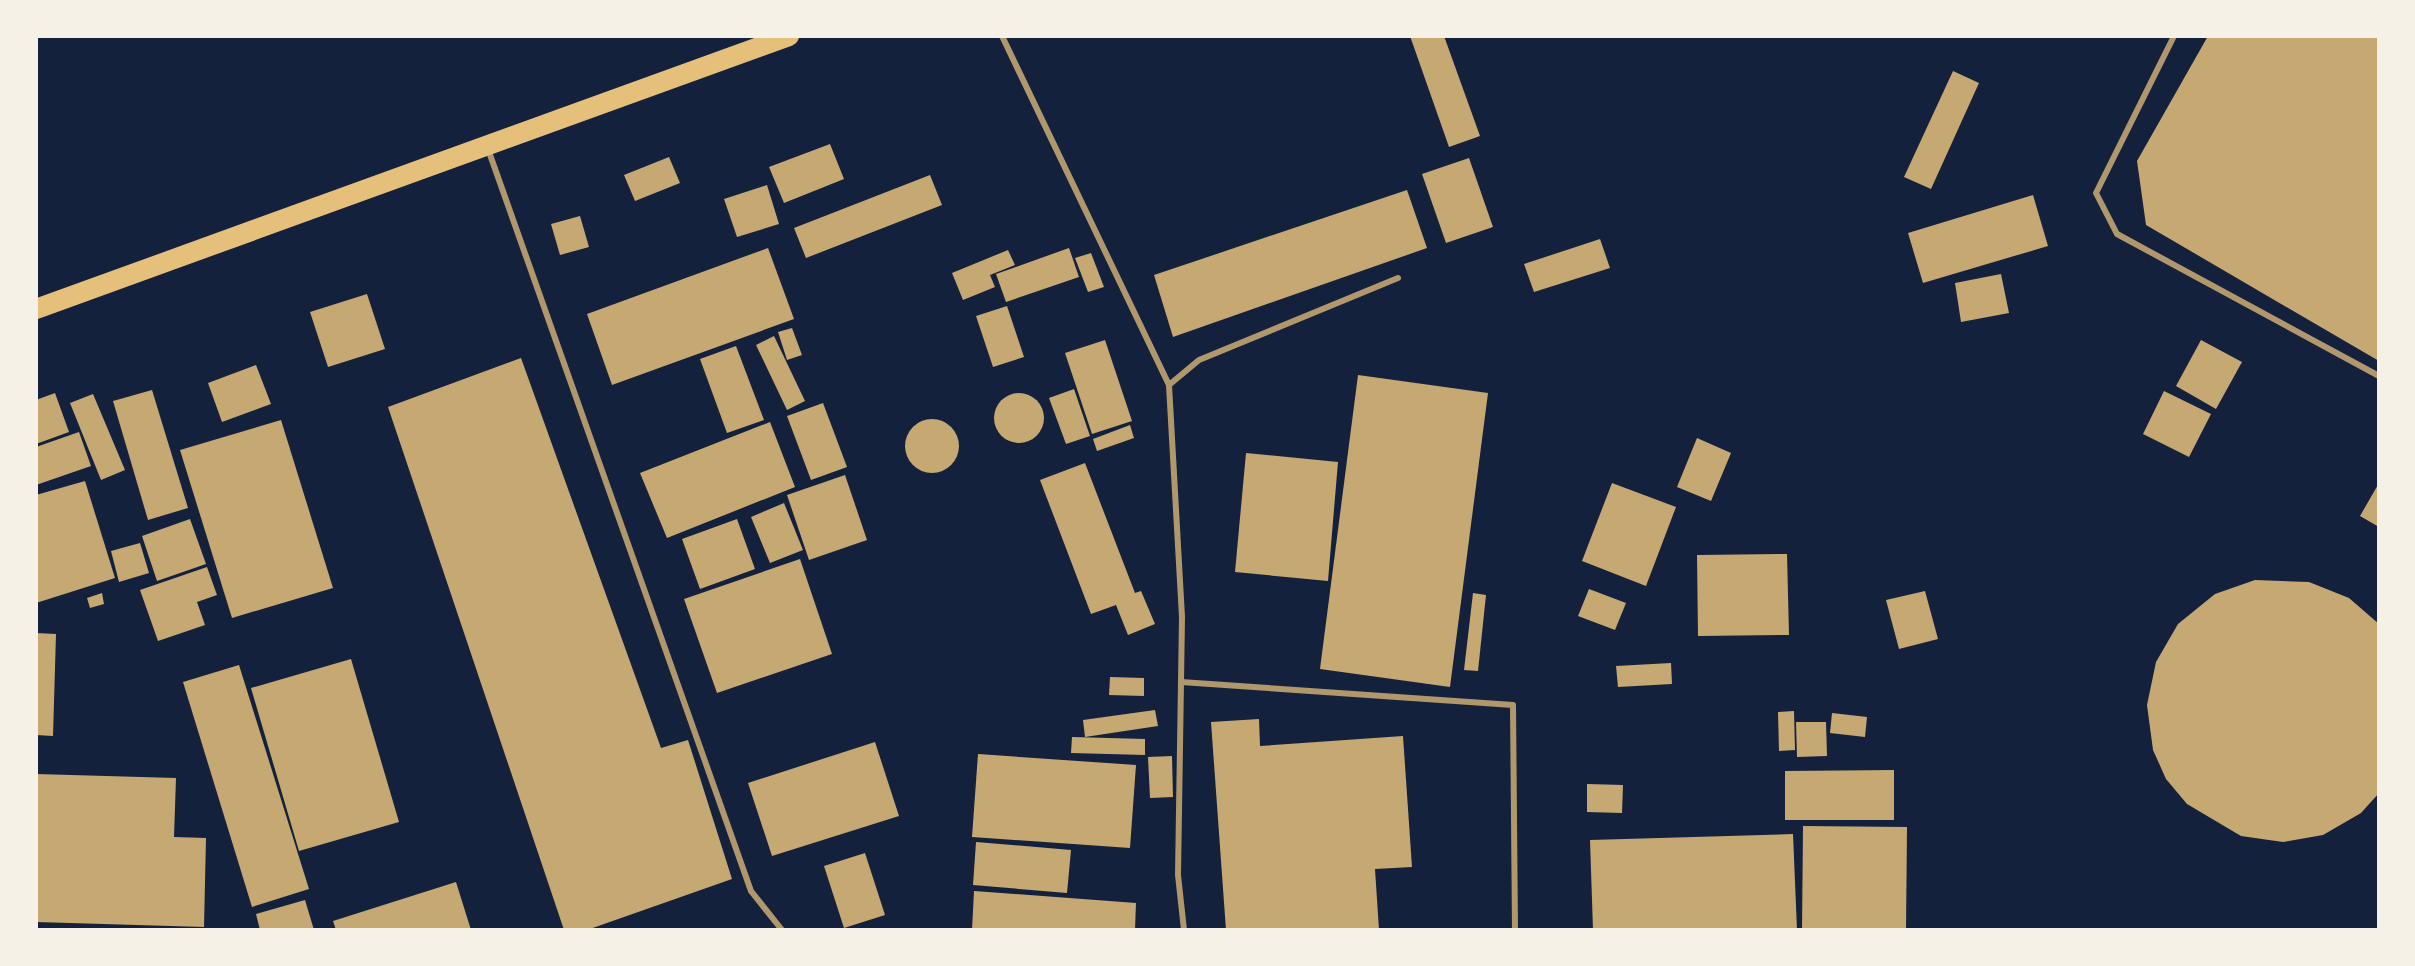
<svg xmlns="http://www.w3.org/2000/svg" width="2415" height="966" font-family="'Libre Baskerville',serif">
<rect width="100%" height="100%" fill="#14213d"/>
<g fill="#c6a872">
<polygon points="1410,36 1444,36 1480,136 1449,147"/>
<polygon points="2208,36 2379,36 2379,361 2146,225 2137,161"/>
<polygon points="1953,71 1979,83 1931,189 1904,177"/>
<polygon points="830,144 844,179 784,203 769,167"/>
<polygon points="669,157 680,183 635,201 624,175"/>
<polygon points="1469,158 1493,227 1446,243 1422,174"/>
<polygon points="930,175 942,205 806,258 794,228"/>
<polygon points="767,185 779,224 737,237 724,199"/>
<polygon points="1407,190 1427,248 1173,337 1154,275"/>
<polygon points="2033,195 2048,246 1923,283 1908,233"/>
<polygon points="580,216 589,247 560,255 551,224"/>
<polygon points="1600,239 1610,268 1534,292 1524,264"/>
<polygon points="768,248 794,319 612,385 587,314"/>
<polygon points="1069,248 1079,277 1006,302 996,274"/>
<polygon points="1008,250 1015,265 990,275 995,287 963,300 952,273"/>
<polygon points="1091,253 1104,287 1088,292 1075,258"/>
<polygon points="2001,274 2009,313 1961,322 1955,283"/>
<polygon points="367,294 385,349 328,367 310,312"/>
<polygon points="1007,306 1024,357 993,367 976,316"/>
<polygon points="792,328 802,355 787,360 778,332"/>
<polygon points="774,336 805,401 787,410 756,345"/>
<polygon points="1105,340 1132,421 1092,434 1065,353"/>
<polygon points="2201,340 2242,362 2216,409 2176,386"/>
<polygon points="736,346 764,420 727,433 700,359"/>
<polygon points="521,358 661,748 688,740 732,879 587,930 564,930 388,407"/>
<polygon points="256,365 271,404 222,422 208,383"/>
<polygon points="1358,375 1488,393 1450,687 1320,669"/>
<polygon points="1074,389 1090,436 1066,444 1049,398"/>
<polygon points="152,390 188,508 148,520 113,401"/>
<polygon points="2164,391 2211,414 2189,457 2143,434"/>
<polygon points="55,393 69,432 36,444 36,400"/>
<circle cx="1019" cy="418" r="25"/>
<polygon points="93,394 125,470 101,480 70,403"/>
<polygon points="823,403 847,467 811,480 787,416"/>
<circle cx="932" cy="446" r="27"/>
<polygon points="281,420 333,588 232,618 180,450"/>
<polygon points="770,422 795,487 667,538 640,473"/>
<polygon points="1130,425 1134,438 1097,451 1093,439"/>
<polygon points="79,432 91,466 36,485 36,447"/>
<polygon points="1697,438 1731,453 1711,501 1677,487"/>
<polygon points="1246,453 1338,462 1328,581 1235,572"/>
<polygon points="1085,463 1135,593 1141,591 1155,624 1128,635 1116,605 1091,614 1040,480"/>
<polygon points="845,475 867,540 809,560 787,495"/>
<polygon points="85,481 115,578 36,603 36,495"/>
<polygon points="1612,483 1676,507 1646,586 1582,561"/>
<polygon points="2379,483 2379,527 2360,516"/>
<polygon points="784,503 803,550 770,563 751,517"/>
<polygon points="190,519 206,564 157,581 142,536"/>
<polygon points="737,519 755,569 700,589 682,539"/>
<polygon points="140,543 149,573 119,582 111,551"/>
<polygon points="1787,554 1789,635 1698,636 1697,555"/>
<polygon points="800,559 832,654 717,693 684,599"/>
<polygon points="207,567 217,595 197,602 205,625 158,641 140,590"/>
<polygon points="2255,580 2309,582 2349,598 2379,624 2379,793 2361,813 2323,835 2283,842 2241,836 2187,804 2166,779 2153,750 2147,705 2156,662 2178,624 2215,594"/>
<polygon points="1589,589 1626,603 1615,630 1578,616"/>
<polygon points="1925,591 1938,639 1899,649 1886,600"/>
<polygon points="102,593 104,604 90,608 87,598"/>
<polygon points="1473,593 1486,595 1478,671 1464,670"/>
<polygon points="36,633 56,634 53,736 36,735"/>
<polygon points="351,659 399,822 299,851 251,688"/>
<polygon points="1671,663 1672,684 1618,687 1616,666"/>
<polygon points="239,665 309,889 252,907 183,682"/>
<polygon points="1110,677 1144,678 1144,696 1109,695"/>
<polygon points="1155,710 1158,726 1085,737 1083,720"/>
<polygon points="1794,711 1795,750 1779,751 1778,712"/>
<polygon points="1832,713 1867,717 1865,737 1830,733"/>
<polygon points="1259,719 1260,746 1403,736 1412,867 1375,869 1379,930 1226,930 1211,722"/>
<polygon points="1796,722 1826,722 1827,756 1797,757"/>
<polygon points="1072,737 1145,739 1145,755 1071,753"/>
<polygon points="875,742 899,816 772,856 748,783"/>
<polygon points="978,754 1136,765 1130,848 972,837"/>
<polygon points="1172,756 1173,797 1150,798 1148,757"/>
<polygon points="1894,770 1894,820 1785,820 1785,771"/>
<polygon points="36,774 176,778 174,837 206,838 204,927 36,922"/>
<polygon points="1587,784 1623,785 1622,813 1587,812"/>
<polygon points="1803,826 1907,827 1906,930 1802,930"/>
<polygon points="1793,834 1797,930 1593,930 1590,840"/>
<polygon points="976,842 1071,850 1067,893 973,885"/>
<polygon points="865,853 885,915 844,928 824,866"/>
<polygon points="456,882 471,930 336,930 333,921"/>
<polygon points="974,891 1136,903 1135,930 972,930"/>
<polygon points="305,900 314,930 260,930 256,914"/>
</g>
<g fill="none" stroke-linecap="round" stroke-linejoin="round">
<g stroke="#b1986c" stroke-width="6">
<polyline points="1002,36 1169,385 1182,617 1178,875 1184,930"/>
<polyline points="2174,36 2096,193 2117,234 2379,376"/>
<polyline points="488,149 751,891 782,930"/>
<polyline points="1169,385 1199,360 1398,278"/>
<polyline points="1181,682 1513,705 1515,930"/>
</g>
<polyline stroke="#e5c07b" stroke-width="20" points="36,309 789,36"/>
</g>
<rect width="2415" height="966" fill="none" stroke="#f6f1e7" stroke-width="76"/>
</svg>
